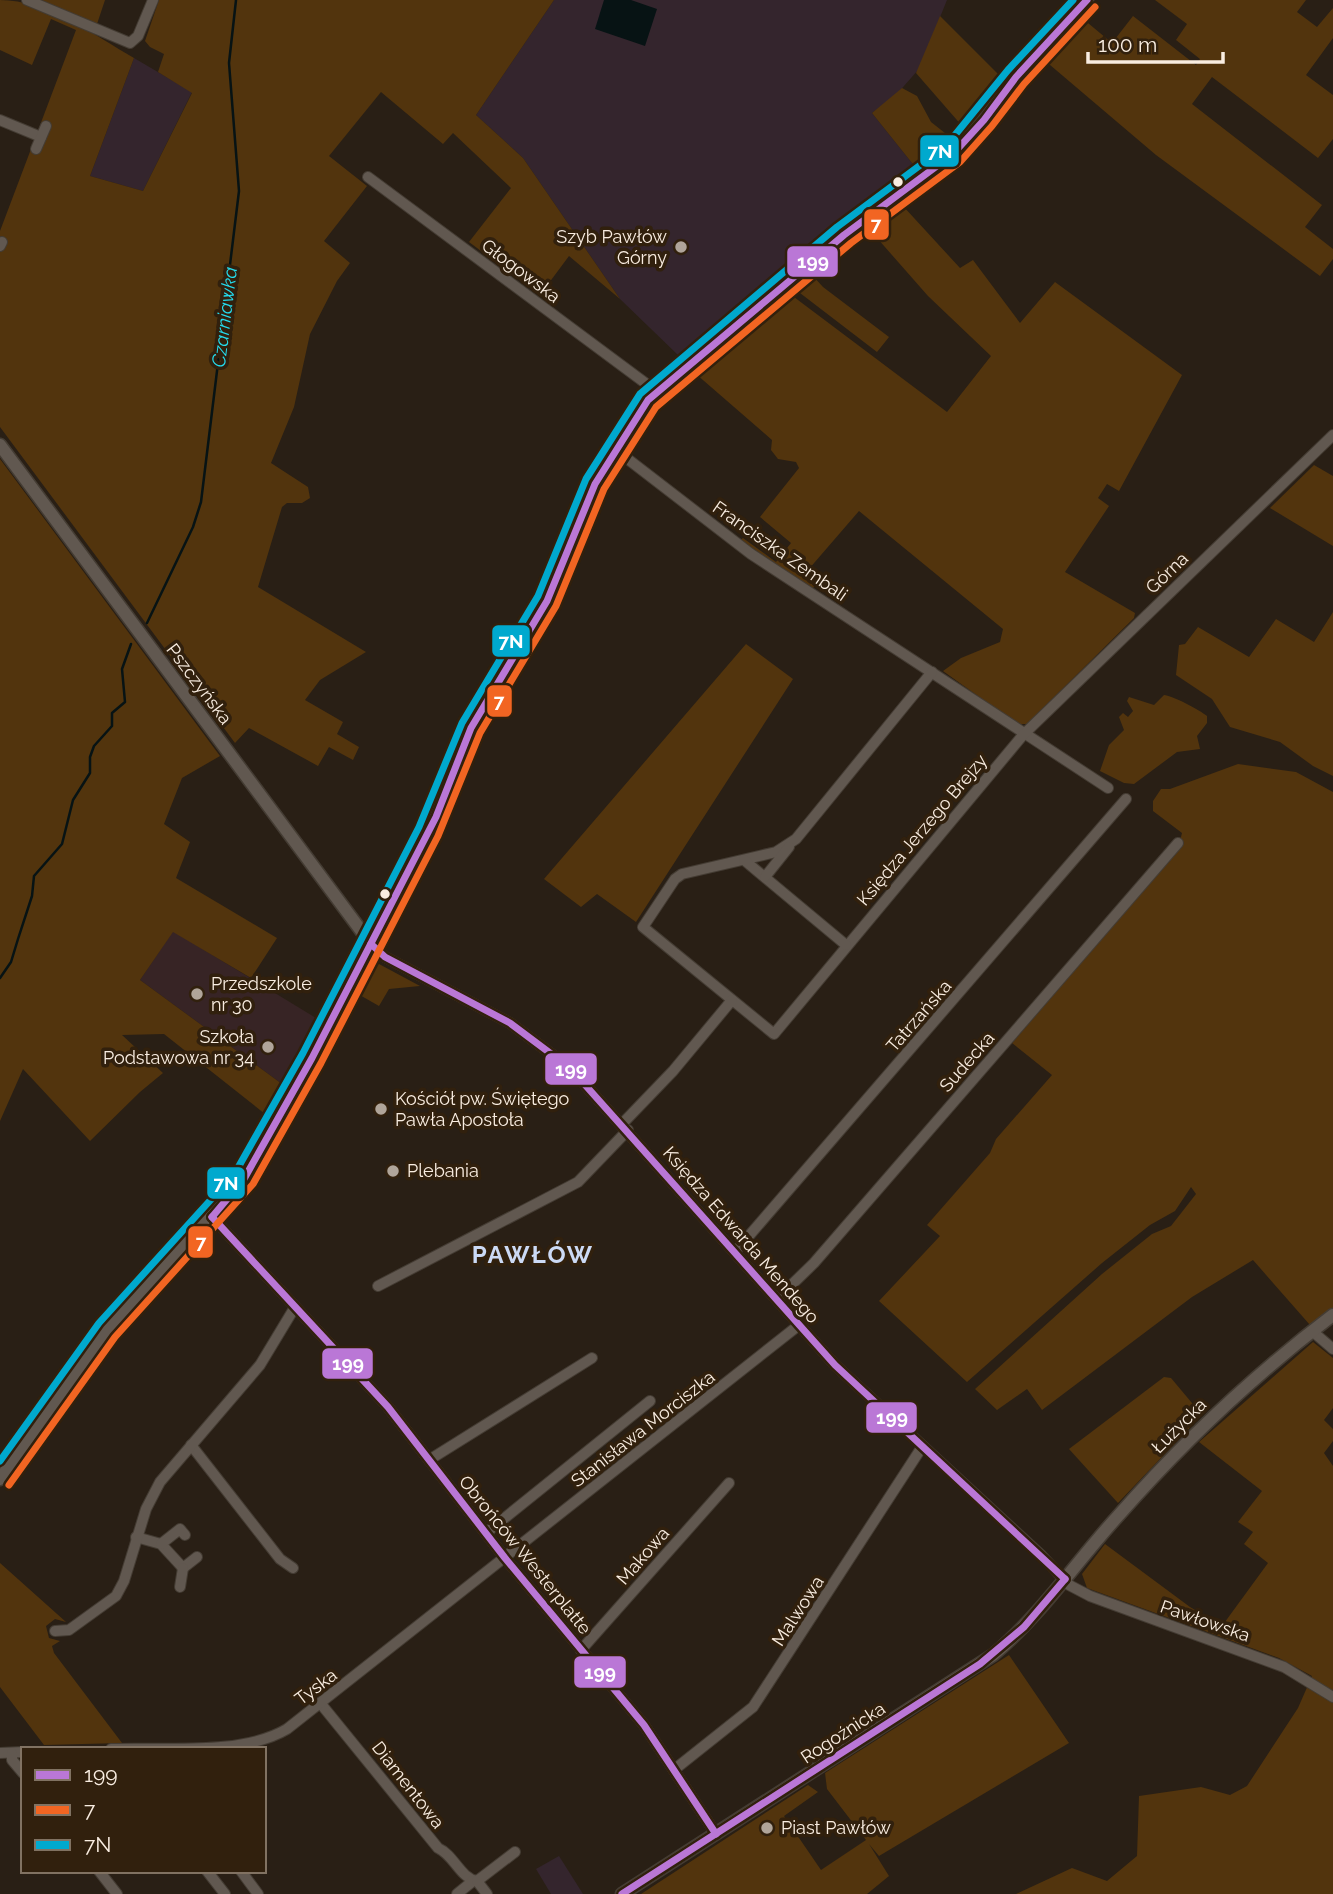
<svg xmlns="http://www.w3.org/2000/svg" width="1333" height="1894" font-family="Raleway,sans-serif">
<rect width="100%" height="100%" fill="#291f15"/>
<g fill="#34252d">
<polygon points="554,0 947,0 919,69 896,95 872,113 916,168 814,241 679,356 620,299 523,158 476,115"/>
<polygon points="134,58 192,92 143,191 90,176"/>
<polygon points="559,1856 583,1894 551,1894 536,1869"/>
</g>
<polygon fill="#372425" points="173,931 316,1018 282,1084 140,980"/>
<g fill="#52340d">
<path d="M0,0c47,0 94,35 134,58l-44,118 53,15 49,-98 -34,-21 6,-18 -14,-7 -5,-6 14,-41h395l-78,115 47,43 97,141 -51,-43 -29,39 -71,-53 42,-54 -58,-55 -10,11 -62,-52 -52,64 38,30 -43,55 26,22 -13,18 -27,53 -16,73 -23,56 37,24 2,11 -8,5h-15l-5,4 -24,80 108,65 -46,28 -15,20 38,22 -6,12 22,13 -6,13 -24,-13 -11,19 -69,-38 -14,15 -235,-316v-196l76,-201 -25,-11 -19,46 -32,-15z"/>
<polygon points="41,0 105,0 97,24"/>
<polygon points="1155,0 1306,0 1297,12 1317,27 1333,8 1333,38 1306,75 1333,95 1333,139 1318,158 1212,77 1192,104 1322,205 1305,227 1333,249 1333,259 1320,276 1156,155 1043,59 1082,18 1112,43 1133,16 1196,65 1200,59 1176,40 1187,24"/>
<polygon points="940,16 1003,79 963,127 916,73"/>
<polygon points="902,88 917,96 931,122 950,137 949,142 916,168 872,113"/>
<polygon points="903,206 960,268 973,260 1020,323 1055,282 1182,375 1119,491 1107,484 1098,498 1109,506 1065,572 1135,613 1134,618 1027,724 1017,724 943,671 961,658 1000,642 1003,629 859,511 802,577 815,586 812,589 740,540 743,538 776,562 791,543 760,517 799,468 796,462 778,459 771,450 772,440 696,374 790,294 947,412 991,356 928,296 870,230"/>
<polygon points="812,275 823,287 889,337 877,352 800,293 797,288"/>
<polygon points="0,459 220,756 182,778 164,824 190,842 176,878 277,938 251,978 173,932 140,980 282,1084 265,1114 164,1034 122,1035 163,1073 140,1092 90,1141 23,1069 0,1121"/>
<polygon points="1314,465 1333,476 1333,546 1270,508"/>
<polygon points="1333,612 1333,776 1313,766 1280,742 1230,727 1212,699 1176,675 1179,645 1185,644 1198,627 1249,657 1276,619 1314,642"/>
<polygon points="746,644 793,679 636,922 597,894 581,907 544,879"/>
<path d="M1164,695c7,0 36,15 43,21v7l-10,13 3,13 -23,3 -43,32 -10,-1 -24,-12 9,-26 15,-15 -5,-13 4,-4 5,4 5,-6 -6,-10 2,-4 25,8z"/>
<polygon points="1238,764 1296,772 1333,792 1333,1308 1310,1325 1253,1260 1192,1297 1042,1410 1027,1389 997,1410 975,1389 1102,1274 1152,1234 1171,1226 1196,1194 1191,1187 1175,1211 1150,1225 1102,1263 967,1382 879,1301 940,1236 927,1225 990,1153 996,1139 1052,1075 1012,1043 1178,849 1182,833 1153,811 1153,801 1161,789 1170,789"/>
<polygon points="379,964 420,986 389,989 379,1006 358,994 374,965"/>
<polygon points="1313,1342 1333,1358 1333,1408 1324,1420 1333,1429 1333,1441 1324,1453 1333,1466 1333,1894 1016,1894 1072,1868 1107,1881 1137,1856 1139,1796 1201,1787 1230,1795 1247,1786 1298,1708 1312,1676 1279,1658 1087,1588 1082,1574 1105,1544 1190,1607 1222,1626 1268,1563 1244,1544 1253,1532 1238,1522 1262,1491 1199,1442"/>
<polygon points="1164,1377 1171,1378 1202,1415 1118,1503 1069,1449"/>
<polygon points="0,1563 66,1622 55,1619 46,1626 49,1638 60,1641 52,1646 54,1653 122,1743 44,1745 0,1687"/>
<polygon points="1009,1655 1069,1743 879,1856 869,1844 889,1876 867,1894 641,1894 808,1785 818,1792 784,1816 821,1870 866,1840 827,1789 825,1773"/>
</g>
<polygon fill="#071314" points="604,0 631,0 657,9 645,46 595,29"/>
<g fill="none" stroke-linecap="round" stroke-linejoin="round">
<g stroke="#071314" stroke-width="2.5">
<polyline points="147,623 193,527 201,502 239,191 229,63 236,0"/>
<polyline points="0,978 11,962 18,939 32,896 34,876 62,844 73,800 90,773 90,757 94,746 112,726 112,713 125,702 122,669 131,644"/>
</g>
<defs>
<g id="minor">
<polyline points="27,0 130,43 138,36 153,0"/>
<polyline points="0,120 41,137"/>
<polyline points="36,149 46,126"/>
<polyline points="368,177 656,391"/>
<polyline points="0,246 2,242"/>
<polyline points="616,450 751,554 1108,788"/>
<polyline points="932,672 796,839 776,852 682,874 675,879 643,927 774,1034 1023,735 1333,435"/>
<polyline points="744,860 846,945"/>
<polyline points="765,877 789,847"/>
<polyline points="371,944 385,957 510,1023 570,1068 835,1365 1042,1556 1069,1585 1090,1596 1284,1667 1333,1697"/>
<polyline points="622,1124 673,1071 732,1000"/>
<polyline points="212,1217 388,1407 505,1558 644,1725 716,1834"/>
<polyline points="735,1252 1126,799"/>
<polyline points="378,1286 578,1182 628,1130"/>
<polyline points="777,1299 814,1263 1178,843"/>
<polyline points="1312,1331 1333,1349"/>
<polyline points="191,1445 280,1559 293,1568"/>
<polyline points="429,1460 592,1358"/>
<polyline points="486,1533 650,1401"/>
<polyline points="136,1537 161,1544 183,1568 197,1557"/>
<polyline points="161,1544 180,1529 185,1535"/>
<polyline points="180,1587 183,1568"/>
<polyline points="55,1631 69,1630 116,1596 124,1581 146,1509 160,1482 260,1365 295,1307"/>
<polyline points="581,1650 729,1483"/>
<path d="M321,1704l117,144c16,7 22,30 39,33"/>
<path d="M111,1749c53,-2 131,7 176,-20l512,-404"/>
<polyline points="0,1753 23,1752"/>
<polyline points="12,1753 12,1760 23,1773"/>
<polyline points="675,1769 753,1707 922,1447"/>
<polyline points="99,1871 117,1894"/>
<polyline points="207,1871 225,1894"/>
<polyline points="241,1871 258,1894"/>
<polyline points="457,1894 473,1881"/>
<polyline points="487,1894 477,1881 515,1852"/>
</g>
<g id="tertiary">
<polyline points="0,445 371,944"/>
<polyline points="0,1479 107,1330 244,1179 312,1058 429,831 471,728 547,601 595,484 648,400 844,235 953,154 984,120 1016,77 1087,0"/>
<path d="M622,1894l371,-239c48,-40 83,-93 125,-139 65,-74 136,-141 215,-201"/>
</g>
</defs>
<use href="#minor" stroke="#443c33" stroke-width="12"/>
<use href="#tertiary" stroke="#443c33" stroke-width="15"/>
<use href="#minor" stroke="#615850" stroke-width="10"/>
<use href="#tertiary" stroke="#615850" stroke-width="12"/>
<defs>
<g id="bus-1">
<polyline points="371,944 385,957 510,1023 570,1068 835,1365 1065,1579"/>
<polyline points="212,1217 244,1179 312,1058 436,817 471,728 547,601 595,484 648,400 844,235 953,154 984,120 1016,77 1087,0"/>
<polyline points="212,1217 388,1407 505,1558 644,1725 716,1834"/>
<polyline points="622,1894 980,1664 1024,1627 1065,1579"/>
</g>
<polyline id="bus-2" points="9,1485 115,1337 253,1184 321,1063 438,836 480,733 556,606 604,489 656,407 851,243 960,162 992,126 1024,84 1095,7"/>
<polyline id="bus-3" points="0,1461 99,1323 235,1173 303,1053 419,827 462,723 538,596 586,479 640,394 837,227 946,146 1008,70 1073,0"/>
</defs>
<use href="#bus-1" stroke="#31200d" stroke-width="12"/>
<use href="#bus-2" stroke="#31200d" stroke-width="12"/>
<use href="#bus-3" stroke="#31200d" stroke-width="12"/>
<use href="#bus-1" stroke="#ba77d6" stroke-width="7"/>
<use href="#bus-2" stroke="#f26522" stroke-width="7"/>
<use href="#bus-3" stroke="#00a9ce" stroke-width="7"/>
</g>
<g fill="#f9ede1" stroke="#31200d" stroke-width="2.5">
<circle cx="898" cy="182" r="6"/>
<circle cx="385" cy="894" r="6"/>
</g>
<g fill="#b0a59a" stroke="#31200d" stroke-width="2.5">
<circle cx="681" cy="247" r="7"/>
<circle cx="197" cy="994" r="7"/>
<circle cx="268" cy="1047" r="7"/>
<circle cx="381" cy="1109" r="7"/>
<circle cx="393" cy="1171" r="7"/>
<circle cx="767" cy="1828" r="7"/>
</g>
<g text-anchor="middle" stroke-width="7" stroke-linejoin="round" paint-order="stroke">
<g font-size="18" fill="#f9ede1" stroke="#31200d" text-anchor="start">
<text x="667" y="243" text-anchor="end">Szyb Pawłów<tspan x="667" dy="21">Górny</tspan></text>
<text x="211" y="990">Przedszkole<tspan x="211" dy="21">nr 30</tspan></text>
<text x="254" y="1043" text-anchor="end">Szkoła<tspan x="254" dy="21">Podstawowa nr 34</tspan></text>
<text x="395" y="1105">Kościół pw. Świętego<tspan x="395" dy="21">Pawła Apostoła</tspan></text>
<text x="407" y="1177">Plebania</text>
<text x="781" y="1834">Piast Pawłów</text>
</g>
<g font-size="18" fill="#f9ede1" stroke="#31200d">
<text transform="translate(521 271) rotate(37)" y="6">Głogowska</text>
<text transform="translate(780 551) rotate(35)" y="6">Franciszka Zembali</text>
<text transform="translate(1167 573) rotate(-44)" y="6">Górna</text>
<text transform="translate(199 684) rotate(53)" y="6">Pszczyńska</text>
<text transform="translate(922 830) rotate(-50)" y="6">Księdza Jerzego Brejzy</text>
<text transform="translate(919 1016) rotate(-49)" y="6">Tatrzańska</text>
<text transform="translate(967 1062) rotate(-49)" y="6">Sudecka</text>
<text transform="translate(741 1235) rotate(49)" y="6">Księdza Edwarda Mendego</text>
<text transform="translate(1179 1426) rotate(-45)" y="6">Łużycka</text>
<text transform="translate(643 1429) rotate(-38)" y="6">Stanisława Morciszka</text>
<text transform="translate(525 1555) rotate(51)" y="6">Obrońców Westerplatte</text>
<text transform="translate(643 1556) rotate(-49)" y="6">Makowa</text>
<text transform="translate(798 1611) rotate(-57)" y="6">Malwowa</text>
<text transform="translate(1205 1621) rotate(19)" y="6">Pawłowska</text>
<text transform="translate(316 1687) rotate(-37)" y="6">Tyska</text>
<text transform="translate(843 1733) rotate(-33)" y="6">Rogoźnicka</text>
<text transform="translate(408 1785) rotate(52)" y="6">Diamentowa</text>
</g>
<g font-size="19" font-style="italic" fill="#24dcef" stroke="#31200d">
<text transform="translate(224 317) rotate(-83)" y="7">Czarniawka</text>
</g>
<g font-size="24" font-weight="bold" letter-spacing="2" fill="#ccdaf5" stroke="#31200d">
<text x="533" y="1263">PAWŁÓW</text>
</g>
</g>
<g stroke="#31200d" stroke-width="2.5">
<rect x="919" y="134" width="41" height="34" rx="7" fill="#00a9ce"/>
<rect x="863" y="208" width="27" height="33" rx="7" fill="#f26522"/>
<rect x="786" y="245" width="53" height="33" rx="7" fill="#ba77d6"/>
<rect x="491" y="624" width="40" height="34" rx="7" fill="#00a9ce"/>
<rect x="486" y="684" width="27" height="34" rx="7" fill="#f26522"/>
<rect x="544" y="1052" width="54" height="34" rx="7" fill="#ba77d6"/>
<rect x="206" y="1166" width="40" height="34" rx="7" fill="#00a9ce"/>
<rect x="187" y="1225" width="27" height="34" rx="7" fill="#f26522"/>
<rect x="321" y="1347" width="53" height="33" rx="7" fill="#ba77d6"/>
<rect x="865" y="1401" width="53" height="33" rx="7" fill="#ba77d6"/>
<rect x="573" y="1655" width="54" height="34" rx="7" fill="#ba77d6"/>
</g>
<g font-size="19" text-anchor="middle" font-weight="bold" fill="#fff">
<text x="940" y="158">7N</text>
<text x="876" y="231">7</text>
<text x="813" y="268">199</text>
<text x="511" y="648">7N</text>
<text x="499" y="708">7</text>
<text x="571" y="1076">199</text>
<text x="226" y="1190">7N</text>
<text x="201" y="1249">7</text>
<text x="348" y="1370">199</text>
<text x="892" y="1424">199</text>
<text x="600" y="1679">199</text>
</g>
<rect x="21" y="1747" width="245" height="126" fill="#31200d" stroke="#817262" stroke-width="2"/>
<rect x="35" y="1770" width="35" height="10" fill="#ba77d6" stroke="#817262" stroke-width="2"/>
<text x="84" y="1782" font-size="21" fill="#f9ede1">199</text>
<rect x="35" y="1805" width="35" height="10" fill="#f26522" stroke="#817262" stroke-width="2"/>
<text x="84" y="1817" font-size="21" fill="#f9ede1">7</text>
<rect x="35" y="1840" width="35" height="10" fill="#00a9ce" stroke="#817262" stroke-width="2"/>
<text x="84" y="1852" font-size="21" fill="#f9ede1">7N</text>
<path d="M1088 52v10h135v-10" fill="none" stroke="#f9ede1" stroke-width="3.5"/>
<text x="1098" y="52" font-size="21" fill="#f9ede1" stroke="#31200d" stroke-width="5" paint-order="stroke">100 m</text>
</svg>
